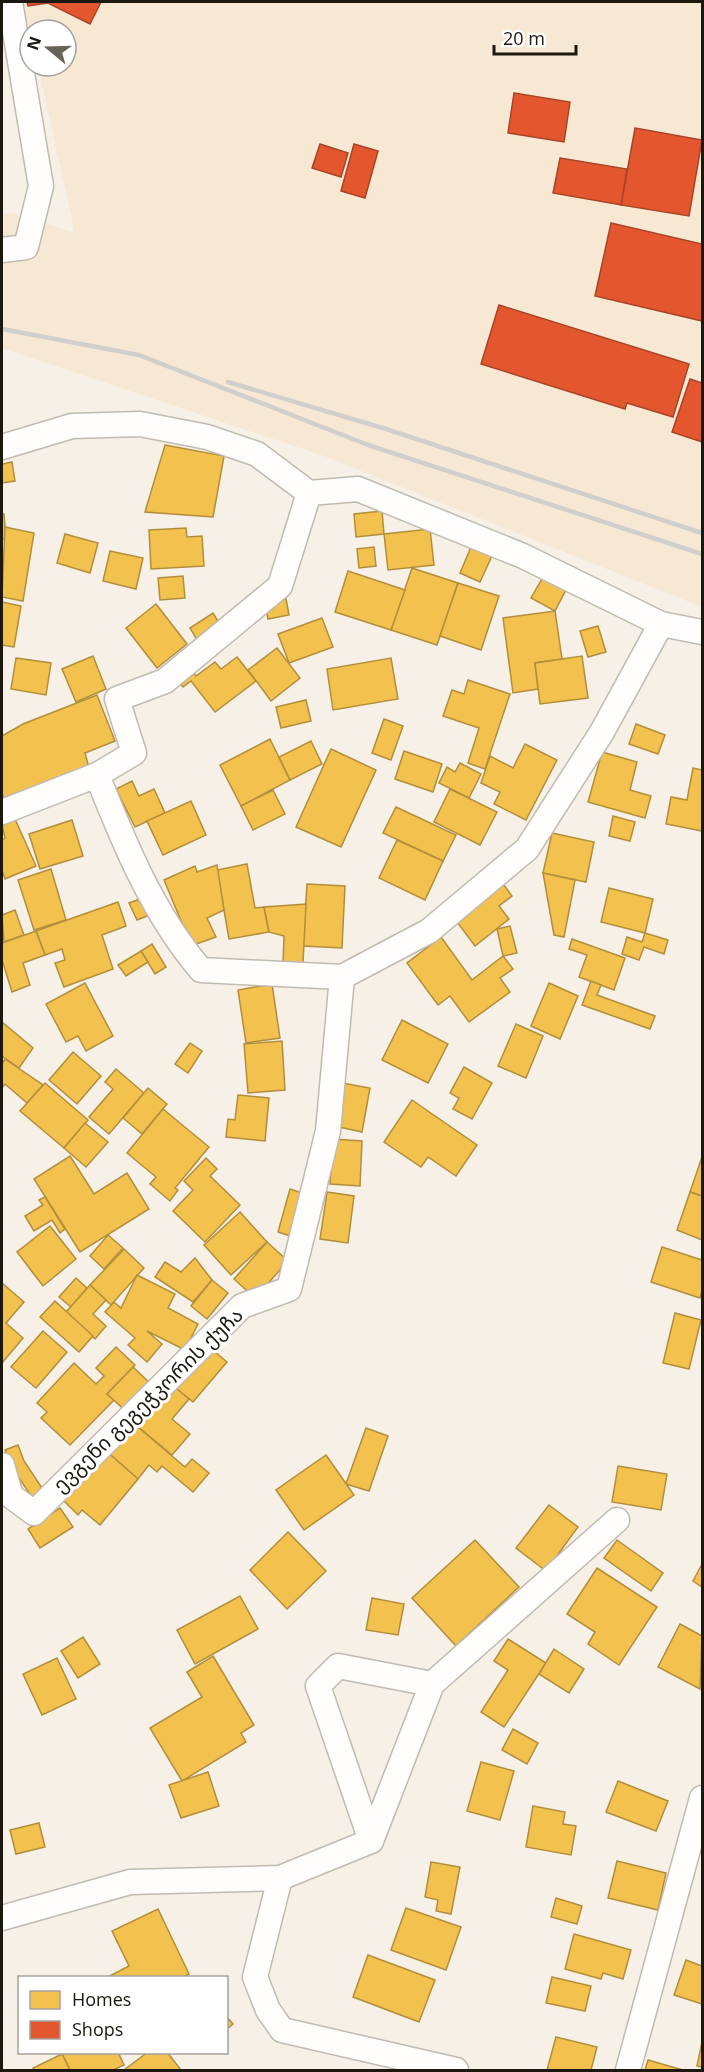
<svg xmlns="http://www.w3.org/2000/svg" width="704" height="2072" font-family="'Open Sans','Noto Sans Georgian',sans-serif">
<rect width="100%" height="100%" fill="#f6f0e6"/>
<polygon fill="#f7e8d4" points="23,2 702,2 702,607 324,456 2,348 2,214 12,213 75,233 38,66 66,66 66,30 30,32"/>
<g fill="#f2c14e" stroke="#b28e3b" stroke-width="1.5">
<polygon points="165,445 224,456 213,517 145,512"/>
<polygon points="12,462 15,481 2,483 2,464"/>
<polygon points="382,511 384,534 356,537 354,514"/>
<polygon points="2,514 4,514 6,539 2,539"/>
<polygon points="5,527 34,533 23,601 2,597"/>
<polygon points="186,528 187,537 202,536 204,566 151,569 149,530"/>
<polygon points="430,529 434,565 388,570 384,534"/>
<polygon points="65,534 98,543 90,573 57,563"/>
<polygon points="374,547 376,566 359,568 357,549"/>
<polygon points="471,547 492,556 480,582 460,573"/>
<polygon points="110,551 143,558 136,589 103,581"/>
<polygon points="412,568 458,583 437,645 391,630"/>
<polygon points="348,571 405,590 391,630 335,612"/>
<polygon points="546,572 569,584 555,611 531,598"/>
<polygon points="183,576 185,598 160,600 158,578"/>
<polygon points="458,583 499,596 481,650 440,636"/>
<polygon points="286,599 289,615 268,619 265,603"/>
<polygon points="2,602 21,606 14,647 2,645"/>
<polygon points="156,604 187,644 157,668 126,628"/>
<polygon points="555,611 562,659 535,663 538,689 513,693 503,618"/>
<polygon points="213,613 222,628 199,643 190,628"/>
<polygon points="322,618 333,647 289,663 278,634"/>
<polygon points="598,626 606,652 588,657 580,631"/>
<polygon points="277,648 300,678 271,701 248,670"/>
<polygon points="93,656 106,689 76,702 62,669"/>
<polygon points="582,656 588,698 540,704 535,663"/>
<polygon points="237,657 256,681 215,712 191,681 183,687 175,676 188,666 196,676 215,662 221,669"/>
<polygon points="16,658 51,663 46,695 11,689"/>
<polygon points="391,658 398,699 333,710 327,669"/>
<polygon points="468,680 510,694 485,769 468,763 479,728 443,716 452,690 464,694"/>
<polygon points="97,695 115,741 85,753 89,768 8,802 2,795 2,736 23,724"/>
<polygon points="306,700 311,721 281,728 276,707"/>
<polygon points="384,719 403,726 391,760 372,753"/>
<polygon points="636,724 665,735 658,754 629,744"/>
<polygon points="270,739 290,780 241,806 220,765"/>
<polygon points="311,741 322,764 290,780 279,757"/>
<polygon points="525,744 557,760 526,820 494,804 500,792 481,783 490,756 513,768"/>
<polygon points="331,749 376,770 341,847 296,827"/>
<polygon points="404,751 442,764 433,792 395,779"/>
<polygon points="602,752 637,762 630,790 651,796 645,818 588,802"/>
<polygon points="460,763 481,774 469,798 439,783 447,767 455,772"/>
<polygon points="693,768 702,770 702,831 666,824 671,797 687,800"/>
<polygon points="132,781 139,796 154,789 165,813 135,827 116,789"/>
<polygon points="450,789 497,812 480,845 434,822"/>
<polygon points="273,790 285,814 253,830 241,806"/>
<polygon points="191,801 206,835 163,855 147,821"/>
<polygon points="396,807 456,835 443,861 383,833"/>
<polygon points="613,816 635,822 630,841 609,836"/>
<polygon points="15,819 36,866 5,879 2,870 2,840 5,838 2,825"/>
<polygon points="72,820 83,856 40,869 29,834"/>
<polygon points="552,833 594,842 586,882 543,873"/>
<polygon points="397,840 443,861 425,900 379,878"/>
<polygon points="247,864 255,908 264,907 269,932 229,939 217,870"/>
<polygon points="217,865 224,910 207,918 216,937 196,944 184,928 164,880 195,866 197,872"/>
<polygon points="51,869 66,920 34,930 18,880"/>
<polygon points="543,873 575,880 564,937 554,935"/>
<polygon points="501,881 512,896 499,906 509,919 475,946 454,918"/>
<polygon points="307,884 345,886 342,948 303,946"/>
<polygon points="609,888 653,899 645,933 601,922"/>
<polygon points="145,897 152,914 137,920 129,903"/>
<polygon points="118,902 126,926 102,935 113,969 64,987 55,963 65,960 62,949 45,955 36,931"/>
<polygon points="306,904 303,963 283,963 284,936 269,932 264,907"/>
<polygon points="15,910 24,935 4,942 2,915"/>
<polygon points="510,926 517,953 503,956 497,929"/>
<polygon points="36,931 45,955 23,963 30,985 12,992 2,960 2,943"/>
<polygon points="645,933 668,940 664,954 644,947 639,960 622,954 627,937 642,942"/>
<polygon points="441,937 472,980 503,956 513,969 500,978 510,992 469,1022 450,996 438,1005 407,963"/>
<polygon points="572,939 625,958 614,990 579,977 587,955 569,949"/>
<polygon points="152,944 166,967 155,974 141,951"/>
<polygon points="141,951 148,962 126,976 118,965"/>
<polygon points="591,981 601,985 597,995 655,1016 650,1029 582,1005"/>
<polygon points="85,983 113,1036 86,1051 78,1036 66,1042 46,1004"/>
<polygon points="549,983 578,996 560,1039 531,1026"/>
<polygon points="272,984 280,1038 246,1043 238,990"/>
<polygon points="402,1020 448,1044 428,1083 382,1060"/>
<polygon points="2,1022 33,1048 19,1068 2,1056"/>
<polygon points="516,1024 543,1036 526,1078 498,1066"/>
<polygon points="282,1041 285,1090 248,1093 244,1044"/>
<polygon points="190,1043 202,1051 188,1073 175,1064"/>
<polygon points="73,1052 101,1076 77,1104 49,1080"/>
<polygon points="5,1059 43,1085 27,1103 5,1084 2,1088 2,1064"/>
<polygon points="464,1067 492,1083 472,1119 453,1109 459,1098 450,1093"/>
<polygon points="116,1069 144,1093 109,1134 89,1117 113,1089 105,1082"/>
<polygon points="45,1083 88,1120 64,1148 20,1111"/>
<polygon points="342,1083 370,1088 362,1132 334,1126"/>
<polygon points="148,1088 167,1104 142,1134 123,1118"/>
<polygon points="238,1095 269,1098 265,1141 226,1137 228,1119 235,1120"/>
<polygon points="412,1100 477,1145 456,1176 428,1157 421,1167 384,1142"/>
<polygon points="163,1109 209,1147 175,1188 178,1190 170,1201 150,1184 156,1177 127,1153"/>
<polygon points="85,1123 108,1142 86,1167 64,1148"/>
<polygon points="333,1139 362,1141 360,1186 330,1184"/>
<polygon points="70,1156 94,1194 127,1173 149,1209 80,1252 34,1179"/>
<polygon points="702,1157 702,1196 690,1192"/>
<polygon points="206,1158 217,1169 210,1176 240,1205 205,1242 173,1211 193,1190 184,1181"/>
<polygon points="290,1189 302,1193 290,1236 278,1232"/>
<polygon points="327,1192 354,1196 348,1243 320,1239"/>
<polygon points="690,1192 702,1196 702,1240 677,1230"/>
<polygon points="45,1197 65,1229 60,1233 52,1220 34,1231 25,1216 43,1205 39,1200"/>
<polygon points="240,1212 267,1242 231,1275 204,1245"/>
<polygon points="50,1226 76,1259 43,1286 17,1252"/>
<polygon points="108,1235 123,1248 104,1269 90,1256"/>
<polygon points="267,1242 288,1261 255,1298 234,1279"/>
<polygon points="662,1247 702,1260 702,1290 700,1298 651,1282"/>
<polygon points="124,1249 144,1268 111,1305 90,1285"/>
<polygon points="195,1258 212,1280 193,1302 155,1277 165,1262 181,1272"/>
<polygon points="137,1275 175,1294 168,1308 198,1324 185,1350 147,1331 162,1344 147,1362 128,1345 135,1338 105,1312 114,1302 121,1308"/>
<polygon points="76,1278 87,1288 71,1307 59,1297"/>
<polygon points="212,1280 228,1293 207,1319 191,1306"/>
<polygon points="2,1283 24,1302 6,1323 23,1338 2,1363"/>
<polygon points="90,1285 106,1300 93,1314 106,1326 95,1339 66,1312"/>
<polygon points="55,1301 93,1336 79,1352 40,1317"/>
<polygon points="675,1313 701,1320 689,1369 663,1363"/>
<polygon points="43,1331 67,1352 36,1388 11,1367"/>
<polygon points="206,1344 227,1362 193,1402 172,1385"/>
<polygon points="116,1347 135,1365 107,1394 114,1400 70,1445 41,1418 47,1412 37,1403 74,1363 96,1384 104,1376 96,1368"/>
<polygon points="133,1367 153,1386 128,1413 107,1394"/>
<polygon points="172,1385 189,1399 172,1419 190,1434 172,1455 137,1426"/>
<polygon points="132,1422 185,1467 192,1459 209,1473 193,1492 162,1466 157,1472 149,1465 138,1479 105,1450"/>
<polygon points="366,1428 388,1436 369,1491 346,1484"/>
<polygon points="18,1445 24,1461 44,1491 33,1499 11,1466 5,1450"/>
<polygon points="105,1450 138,1479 100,1525 82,1510 78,1515 59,1496"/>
<polygon points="326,1455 354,1495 304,1530 276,1490"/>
<polygon points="618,1466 667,1474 661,1510 612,1502"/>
<polygon points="549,1505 578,1527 546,1571 516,1548"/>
<polygon points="60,1508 73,1527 40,1548 28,1529"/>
<polygon points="288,1532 326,1571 287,1609 250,1570"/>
<polygon points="475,1540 519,1587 456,1646 412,1598"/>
<polygon points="617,1540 663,1573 651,1591 604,1558"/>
<polygon points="702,1564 702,1587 693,1581"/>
<polygon points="597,1568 657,1607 619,1665 588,1644 595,1632 567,1614"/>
<polygon points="240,1596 258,1629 195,1664 177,1630"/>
<polygon points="372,1598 404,1604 398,1635 366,1630"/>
<polygon points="680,1624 702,1636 700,1689 658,1667"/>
<polygon points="83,1637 100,1664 78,1678 61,1651"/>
<polygon points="508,1639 546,1663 504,1727 481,1712 508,1670 494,1661"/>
<polygon points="554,1649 584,1669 569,1693 539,1674"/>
<polygon points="213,1656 254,1725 241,1733 246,1742 182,1781 150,1728 202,1697 187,1672"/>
<polygon points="57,1658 76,1699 42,1715 23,1674"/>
<polygon points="513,1729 538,1743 527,1764 502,1750"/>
<polygon points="481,1762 514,1771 500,1820 467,1811"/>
<polygon points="208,1772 219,1806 181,1818 169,1785"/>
<polygon points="618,1781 668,1801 656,1831 606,1812"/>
<polygon points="533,1806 565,1812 563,1824 576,1826 571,1855 526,1847"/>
<polygon points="39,1823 45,1847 16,1854 10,1830"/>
<polygon points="617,1861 666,1873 658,1910 608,1898"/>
<polygon points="431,1862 460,1867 451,1914 436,1911 438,1900 425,1897"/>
<polygon points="556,1898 582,1906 577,1924 551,1917"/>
<polygon points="406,1908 461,1927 446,1970 391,1950"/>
<polygon points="158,1909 189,1974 182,1978 106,1978 129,1966 112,1931"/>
<polygon points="574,1934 631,1950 623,1979 603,1973 601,1979 565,1969"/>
<polygon points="368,1955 435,1980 419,2022 353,1997"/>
<polygon points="686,1960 702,1966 702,2004 674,1995"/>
<polygon points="552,1977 591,1986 585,2011 546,2003"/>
<polygon points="226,2016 233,2024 226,2030"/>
<polygon points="556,2037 597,2047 591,2070 547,2070"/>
<polygon points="702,2042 702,2067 697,2066"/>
<polygon points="64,2052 118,2052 124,2065 113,2070 70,2070 62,2054"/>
<polygon points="148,2052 167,2052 181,2070 124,2070"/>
<polygon points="62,2054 70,2070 34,2070 33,2068"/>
<polygon points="648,2060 683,2070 645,2070"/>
</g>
<g fill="#e4572e" stroke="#a84425" stroke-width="1.5">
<polygon points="27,2 101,2 90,24 48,3 28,6"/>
<polygon points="514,93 570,102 564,142 508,133"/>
<polygon points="635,128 702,140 689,216 621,205"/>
<polygon points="320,144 348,153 341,177 312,168"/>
<polygon points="354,144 378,151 365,198 341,191"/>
<polygon points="560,158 627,169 621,205 553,193"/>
<polygon points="611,223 702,244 702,321 595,296"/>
<polygon points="499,305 689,364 673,417 627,403 625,409 481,364"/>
<polygon points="690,379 702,383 702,442 672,432"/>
</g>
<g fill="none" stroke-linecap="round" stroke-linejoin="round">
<defs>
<g id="street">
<polyline points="2,250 26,247 41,186 10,2"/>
<polyline points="2,447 72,426 140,424 207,437 257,454 309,493 358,489 523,556 661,624 702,632"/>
<path d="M97,775c27,68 56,139 104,195l141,7"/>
<polyline points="2,812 97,775 134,753 117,699 165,681 280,586 309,493"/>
<polyline points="342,977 429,931 527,849 602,732 661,624"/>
<polyline points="2,1465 11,1496 34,1513 242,1306 289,1289 328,1131 342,977"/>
<polyline points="371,1841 318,1686 338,1666 432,1684"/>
<polyline points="280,1878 255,1977 268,2010 282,2030 456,2070"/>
<polyline points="2,1918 130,1882 280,1878 371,1841 432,1684 617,1520"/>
<polyline points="628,2070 702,1798"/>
</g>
</defs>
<use href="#street" stroke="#c0bab1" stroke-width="27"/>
<use href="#street" stroke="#fefdfb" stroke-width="24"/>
<g stroke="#d1cfcc" stroke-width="4.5">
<polyline points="2,329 139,355 368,445 702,554"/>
<polyline points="228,382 386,429 702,533"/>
</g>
</g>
<g text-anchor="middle" stroke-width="6" stroke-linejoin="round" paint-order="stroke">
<g font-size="20" fill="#1c170f" stroke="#fff">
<text transform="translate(148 1400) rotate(-44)" y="7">ევგენი გეგეჭკორის ქუჩა</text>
</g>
</g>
<rect width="704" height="2072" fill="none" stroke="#1c170f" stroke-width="6"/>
<rect x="18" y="1976" width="210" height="78" fill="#ffffff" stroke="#a4a29f" stroke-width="1.5"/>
<rect x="30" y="1991" width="30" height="18" fill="#f2c14e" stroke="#a4a29f" stroke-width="1.5"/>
<text x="72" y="2006" font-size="18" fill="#1c170f">Homes</text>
<rect x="30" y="2021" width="30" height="18" fill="#e4572e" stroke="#a4a29f" stroke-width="1.5"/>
<text x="72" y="2036" font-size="18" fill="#1c170f">Shops</text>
<g transform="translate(48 48) rotate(289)"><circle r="28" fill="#ffffff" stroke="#a4a29f" stroke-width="1.5"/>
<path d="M0-4.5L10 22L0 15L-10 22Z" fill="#68635a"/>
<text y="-9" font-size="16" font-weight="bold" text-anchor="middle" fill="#1c170f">N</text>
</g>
<path d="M494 45v9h82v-9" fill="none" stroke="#1c170f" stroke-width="3"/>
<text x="503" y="45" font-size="18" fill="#1c170f" stroke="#ffffff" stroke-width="4.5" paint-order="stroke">20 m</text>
</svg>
